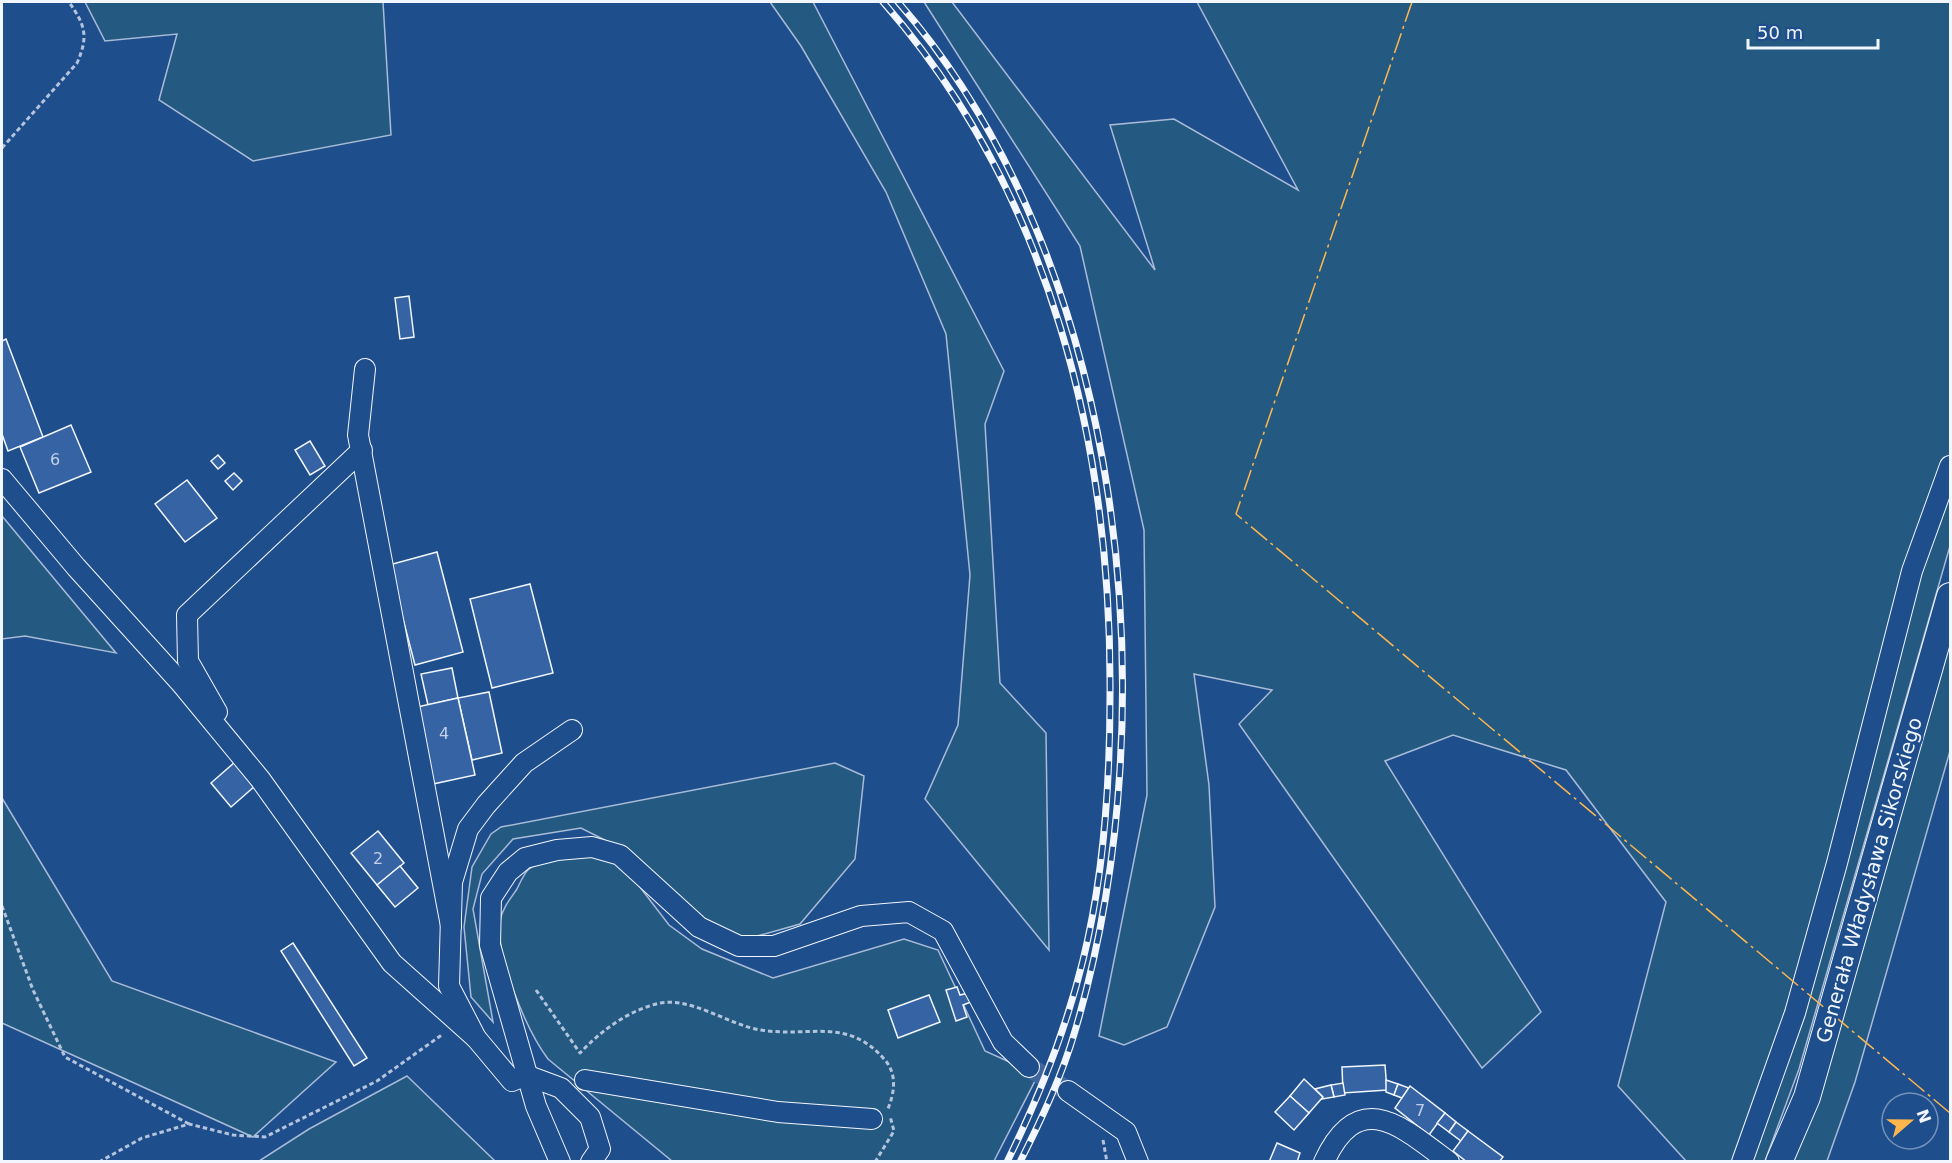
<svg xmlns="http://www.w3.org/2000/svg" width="1952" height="1163" font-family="'DejaVu Sans',sans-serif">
<rect width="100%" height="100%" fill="#1f4e8c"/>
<g fill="#245a82" stroke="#a8bbd7" stroke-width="1.5">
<polygon points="85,2 383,2 391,135 253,161 159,100 177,34 105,41"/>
<polygon points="770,2 813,2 1004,371 985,424 1000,683 1046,733 1049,950 925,799 958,725 970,575 946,334 886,192 801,46"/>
<polygon points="924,2 952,2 1155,270 1110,125 1174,119 1298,190 1197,2 1950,2 1950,466 1742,1161 1686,1161 1618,1086 1666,902 1566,770 1453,735 1385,761 1541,1012 1482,1068 1239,724 1272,690 1194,674 1209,785 1215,907 1167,1027 1124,1045 1099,1036 1147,795 1144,530 1080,246"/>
<polygon points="1950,488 1950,546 1799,1069 1765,1161 1746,1162 1906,603 1940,524"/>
<polygon points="2,516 116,653 25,636 2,639"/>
<polygon points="1950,635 1950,751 1855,1082 1827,1161 1791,1162"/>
<polygon points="835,763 864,776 855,859 800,924 743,940 702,921 625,850 581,828 513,839 482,874 473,909 493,1022 471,997 464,927 472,867 491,834 501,827"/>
<polygon points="2,798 112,981 336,1062 253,1137 2,1023"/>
<path d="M587,855l31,8 15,15 36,47 33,24 71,29 131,-39 34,11 47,101 53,24 -44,86h-322l-124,-102c-21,-28 -53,-103 -48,-138 2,-12 10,-22 17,-32 3,-6 7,-16 12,-20 12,-9 44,-11 58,-14z"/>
<polygon points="407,1076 495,1161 259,1161 309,1129"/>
</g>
<g fill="#3563a3" stroke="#f2f6ff" stroke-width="1.5">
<polygon points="409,296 414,337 400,339 395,298"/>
<polygon points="6,339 43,437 8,451 2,434 2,341"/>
<polygon points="71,425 91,472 39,493 20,447"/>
<polygon points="310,441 325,466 310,475 295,450"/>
<polygon points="218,455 225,463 218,469 211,461"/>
<polygon points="234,473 242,481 233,490 225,481"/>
<polygon points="187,480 217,518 185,542 155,504"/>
<polygon points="437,552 463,652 415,665 389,565"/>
<polygon points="530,584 553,673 492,688 470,599"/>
<polygon points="452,668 458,698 428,705 421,674"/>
<polygon points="489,692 502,753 472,760 458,698"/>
<polygon points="458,698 475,775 433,784 417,707"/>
<polygon points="235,762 255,786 231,807 211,783"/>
<polygon points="378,831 404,863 377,885 351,853"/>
<polygon points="400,866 418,888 395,907 377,885"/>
<polygon points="293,943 367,1058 354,1066 281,951"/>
<polygon points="957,987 960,995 968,993 971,1002 963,1005 967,1017 956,1021 946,990"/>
<polygon points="929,995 940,1022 898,1038 888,1010"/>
<polygon points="1385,1065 1387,1090 1343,1093 1342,1067"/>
<polygon points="1304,1079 1323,1097 1309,1113 1290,1096"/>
<polygon points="1386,1080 1398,1084 1394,1095 1386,1092"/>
<polygon points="1343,1083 1345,1095 1334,1097 1331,1085"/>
<polygon points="1398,1084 1409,1088 1402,1098 1394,1095"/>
<polygon points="1331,1085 1334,1097 1322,1099 1323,1097 1315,1089"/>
<polygon points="1410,1086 1445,1113 1429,1135 1395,1108"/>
<polygon points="1290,1096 1309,1113 1294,1130 1275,1112"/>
<polygon points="1445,1113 1456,1122 1449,1132 1437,1123"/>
<polygon points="1456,1122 1468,1131 1461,1141 1449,1132"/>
<polygon points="1468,1131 1503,1157 1499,1162 1467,1162 1453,1151"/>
<polygon points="1277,1143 1300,1153 1297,1162 1269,1162"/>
</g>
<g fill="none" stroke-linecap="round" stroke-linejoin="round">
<polyline stroke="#3f679d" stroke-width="20" stroke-dasharray="20 10" stroke-linecap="butt" points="1029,1067 1068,1091"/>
<defs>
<g id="minor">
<polyline points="365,369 358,435 451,926"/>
<polyline points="2,479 76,567 180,682 260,779 392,963 476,1038"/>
<polyline points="217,712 188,661 187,615 362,450"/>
<polyline points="572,730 524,763 486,805 468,829 452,882 449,986 476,1038 512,1081 526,1075 561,1088 590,1117 600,1149 591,1162"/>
<polyline points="585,1080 778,1112 872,1119"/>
<polyline points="1068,1091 1126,1132 1138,1162"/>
<polyline points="560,1162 536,1106 490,945 491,898 508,872 525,858 557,850 592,847 620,855 699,927 739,946 774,946 861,916 909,912 943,931 1003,1042 1029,1067"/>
<path d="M1324,1162c35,-76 78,-35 125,0"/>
<polyline points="1742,1162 1795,1013 1837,863 1912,571 1950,466"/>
</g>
<polyline id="major" points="1779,1162 1807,1097 1950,596"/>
</defs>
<use href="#minor" stroke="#f2f6ff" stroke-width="22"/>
<use href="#major" stroke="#f2f6ff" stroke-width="28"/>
<g stroke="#b3c4dc" stroke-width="3" stroke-dasharray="4.5 3" stroke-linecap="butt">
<path d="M2,148l75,-85c12,-27 8,-38 -8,-61"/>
<polyline points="2,906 33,990 65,1057 189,1124"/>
<path d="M536,990l44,63c21,-22 46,-41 76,-49 35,-9 71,21 105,26 49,8 86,-14 124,30 13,15 9,35 2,51"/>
<polyline points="1103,1140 1107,1162"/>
<polyline points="99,1162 142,1138 189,1124 233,1135 265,1137 377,1081 443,1034"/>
<polyline points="875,1162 894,1131 890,1116"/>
</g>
<use href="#minor" stroke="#1f4e8c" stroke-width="20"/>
<use href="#major" stroke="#1f4e8c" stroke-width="26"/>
<defs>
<g id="rail">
<path d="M883,2c168,191 229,445 227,694 0,87 -6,179 -27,264 -17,70 -44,137 -76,202"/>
<path d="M898,2c228,260 273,706 177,1029 -13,45 -34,89 -55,131"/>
</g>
</defs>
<use href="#rail" stroke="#f2f6ff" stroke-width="7"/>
<use href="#rail" stroke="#1f4e8c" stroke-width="4.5" stroke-dasharray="14" stroke-linecap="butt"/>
<polyline stroke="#ffb74d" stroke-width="1.5" stroke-dasharray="21 4.5 3 4.5" stroke-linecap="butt" points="1412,2 1236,514 1950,1113"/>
</g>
<g text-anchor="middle" stroke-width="4.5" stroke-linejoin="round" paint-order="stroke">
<g font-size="16" fill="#c3d1e8">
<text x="55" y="465">6</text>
<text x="444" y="739">4</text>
<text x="378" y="864">2</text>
<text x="1420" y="1116">7</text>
</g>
<g font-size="20" fill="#f2f6ff" stroke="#1f4e8c">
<text transform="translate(1869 880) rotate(-74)" y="7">Generała Władysława Sikorskiego</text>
</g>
</g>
<rect width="1952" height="1163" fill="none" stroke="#f2f6ff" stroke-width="6"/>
<g transform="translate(1910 1121) rotate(70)"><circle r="28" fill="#1f4e8c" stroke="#7391ba" stroke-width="1.5"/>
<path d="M0-4.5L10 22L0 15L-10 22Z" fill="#ffb74d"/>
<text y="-9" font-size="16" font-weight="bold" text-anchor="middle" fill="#f2f6ff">N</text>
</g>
<path d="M1748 39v9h130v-9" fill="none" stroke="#f2f6ff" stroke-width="3"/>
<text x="1757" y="39" font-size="18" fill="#f2f6ff" stroke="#1f4e8c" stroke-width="4.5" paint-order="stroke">50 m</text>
</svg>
